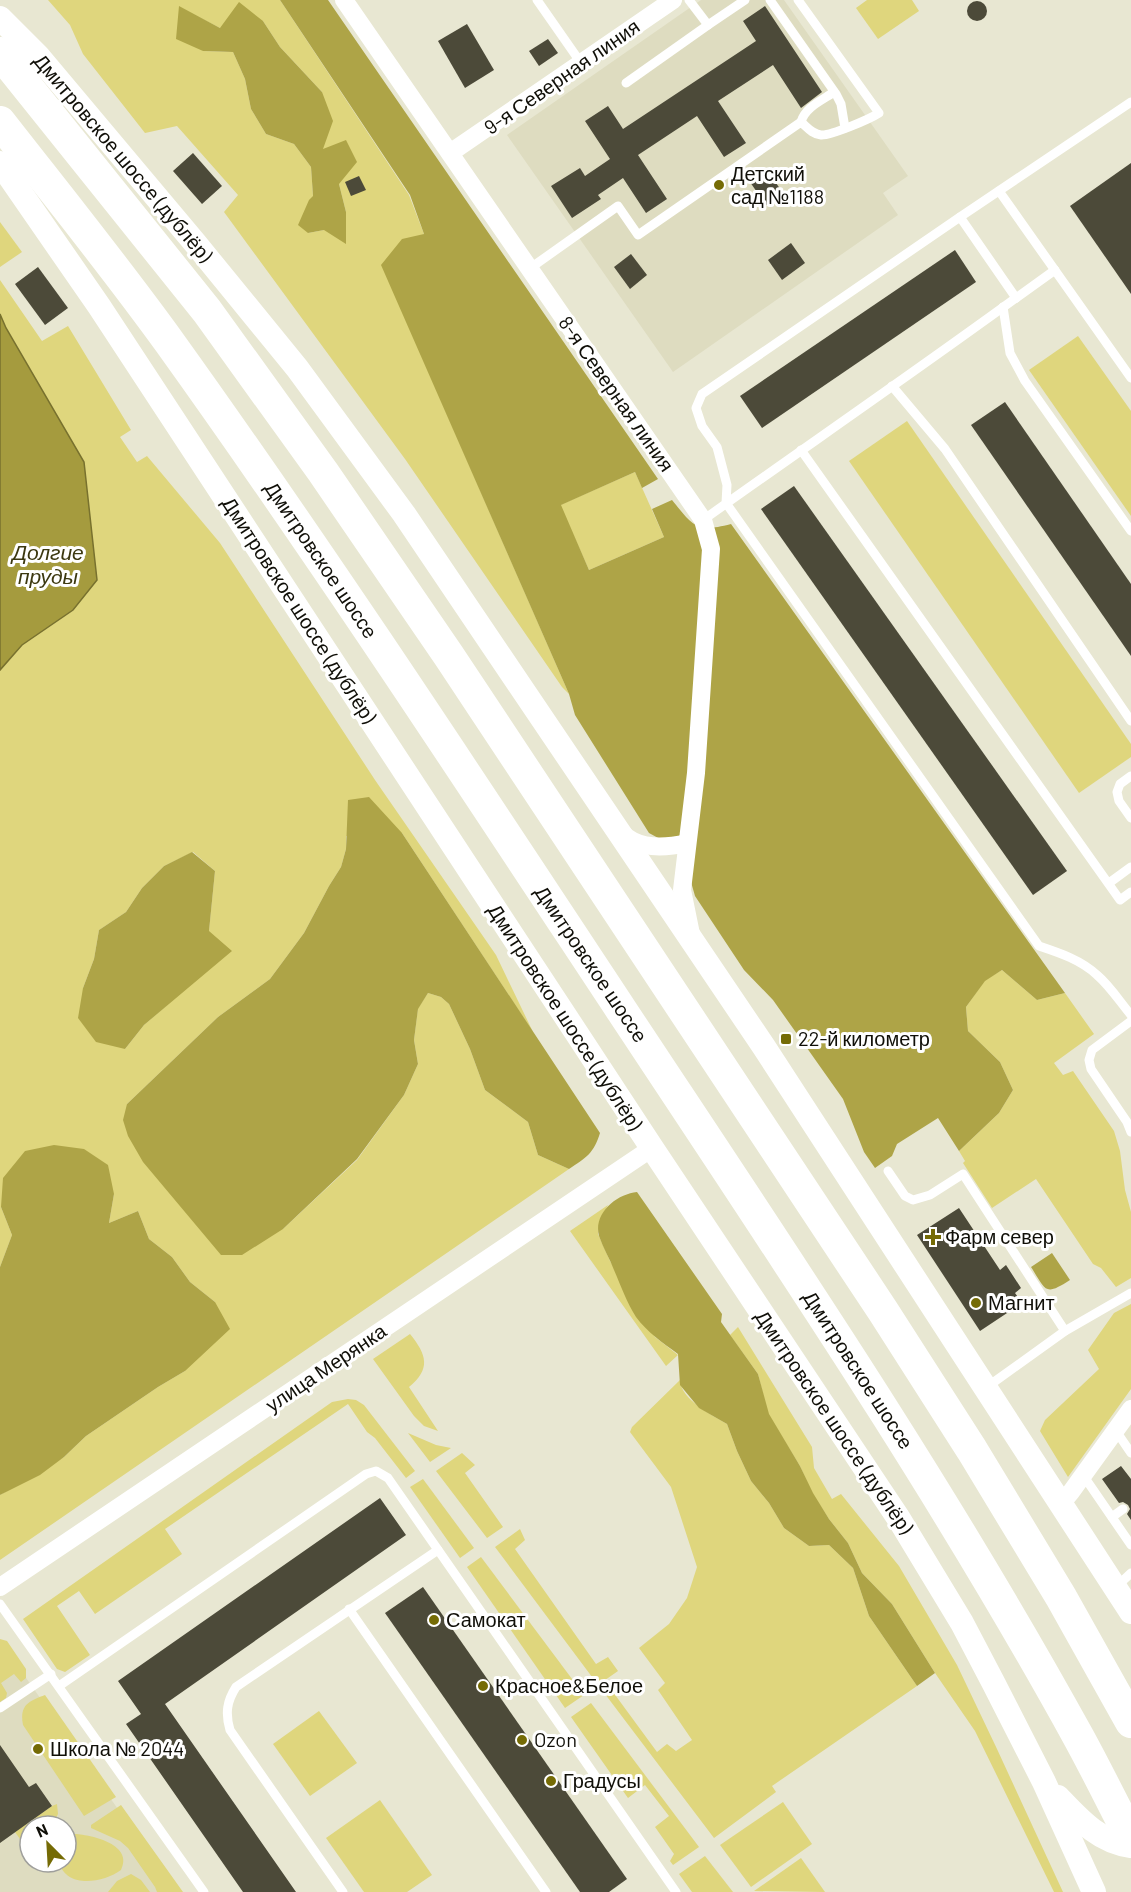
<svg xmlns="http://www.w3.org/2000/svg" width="1131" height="1892" font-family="Barlow,sans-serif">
<rect width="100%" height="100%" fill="#e8e7d2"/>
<g fill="#dedcc0" fill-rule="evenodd">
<polygon points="701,0 784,0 908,176 883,193 898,215 673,372 507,135"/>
<path d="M10,1655l166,237h-176v-230zM30,1826h36v36h-36z"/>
</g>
<g fill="#dfd67d" fill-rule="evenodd">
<path d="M48,0h232l129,195 15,39 -42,31 187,429 -7,-7 -157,-228 -181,-247 14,-17 -61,-69 -32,7 -62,-79 -13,-29zM179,7l41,21 43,-7 17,26 42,45 1,57 16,35 7,28 -22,18 -16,3 5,-37 -2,-29 -17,-23 -28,-10 -15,-25 -6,-30 -12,-27 -30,-1z"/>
<polygon points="867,0 912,0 919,11 878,39 856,8"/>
<polygon points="0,222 22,252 0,267"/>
<path d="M0,280l42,61 26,-15 63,104 -11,7 17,25 10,-6 73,87 155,237 121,175 37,77 -131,-199 -56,3v13l-5,18 -12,19 -25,47 -34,46 -52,38 -91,87 156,125 74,-69 47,-65 14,-31 -4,-24 4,-32 10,-15 13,4 8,7 21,45 15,41 43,32 10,33 31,14 -569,391v-65l64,-38 22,-21 72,-49 27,-16 30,-69 -25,-20 -18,-25 -23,-18 -11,-28 -29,12 5,-29 -113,13 11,28 -12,32v-597l22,-25 51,-35 11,-148 -78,-134 -6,-14zM193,852l22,19 -6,60 -43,75 -22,19 -19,24 -42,-61 11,-29 5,-29 27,-18 16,-24 22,-22z"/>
<polygon points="1078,336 1131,411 1131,516 1029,370"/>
<polygon points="907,421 1131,744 1131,757 1079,793 849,461"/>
<polygon points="635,472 664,537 589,570 560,505"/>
<polygon points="1002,970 1037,1000 1065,993 1094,1034 1054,1063 1063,1075 1073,1071 1114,1131 1120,1151 1125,1190 1131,1212 1131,1278 1116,1287 1101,1268 1093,1264 1036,1179 992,1208 963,1163 965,1161 959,1151 999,1113 1013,1090 1000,1062 968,1031 966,1007 985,980"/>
<polygon points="608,1205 600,1221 598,1234 610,1261 655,1337 678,1355 666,1366 570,1231"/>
<polygon points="1131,1304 1131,1389 1068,1477 1040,1431 1045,1420 1099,1369 1088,1350 1114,1313"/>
<polygon points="738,1327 812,1447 814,1468 832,1499 841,1494 899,1566 957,1665 997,1749 1063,1892 1054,1892 975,1731 935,1673 892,1604 862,1573 848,1543 829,1519 812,1493 800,1466 768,1414 758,1374 730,1335"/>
<path d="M410,1334c17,21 21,35 -1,53l29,44 -14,-5 -10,-10 -41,-57z"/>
<path d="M680,1380c1,20 32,35 47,44l10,27 14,30 18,22 15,25 25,18 20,-1 24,23 16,48 48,70 -145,100 4,6 -62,46 -109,-144 19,-14 -1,5 -10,7 44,60 10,-8 9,7 16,-11 -34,-50 7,-7 -26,-35 30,-24 18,-26 10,-31 -26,-80 -41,-55 2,-5z"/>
<polygon points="348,1399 356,1400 364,1405 415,1471 406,1478 375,1438 367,1432 348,1404 165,1529 182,1554 95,1614 79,1591 57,1606 90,1655 65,1672 57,1669 23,1619 332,1402"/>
<polygon points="408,1433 436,1445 451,1448 430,1462"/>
<polygon points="462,1453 475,1465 465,1473 503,1527 487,1538 436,1471"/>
<polygon points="423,1479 474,1548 460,1558 410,1487"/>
<polygon points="520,1529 525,1540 515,1549 596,1664 608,1657 618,1671 598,1685 495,1547"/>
<polygon points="481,1557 584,1695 565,1708 467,1567"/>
<polygon points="0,1639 7,1641 26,1669 26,1678 21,1682 14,1674 1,1683 7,1693 6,1698 0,1702"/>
<path d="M45,1695l71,102 -32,19 -61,-91c-4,-20 6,-24 22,-30z"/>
<polygon points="591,1703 699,1847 673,1865 670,1861 674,1854 655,1827 669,1816 645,1785 628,1798 571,1717"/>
<polygon points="319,1711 357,1763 310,1796 273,1744"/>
<polygon points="380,1800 432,1875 407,1892 364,1892 326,1838"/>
<polygon points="783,1802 812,1844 751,1887 720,1845"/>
<polygon points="57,1804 58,1814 52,1826 30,1826 30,1843 25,1846 15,1832 52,1806"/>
<polygon points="121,1805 183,1892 157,1892 155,1887 128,1848 120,1841 91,1828 91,1825"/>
<path d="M75,1834c18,1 59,11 46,36 -18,13 -55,19 -62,-8h7v-23z"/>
<polygon points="705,1856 733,1892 692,1892 679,1874"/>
<polygon points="801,1858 825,1892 754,1891"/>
<polygon points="131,1874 141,1880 150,1892 108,1892 117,1881"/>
</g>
<g fill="#aea447">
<path d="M280,0h48l330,479 -16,9 -7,-16 -74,33 28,65 75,-33 -12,-28 20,-9c22,27 24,33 59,24l334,469 -28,7 -35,-30 -17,11 -19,26 2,24 32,31 13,28 -14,23 -40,38 -21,-33 -41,26 -5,12 -17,12 -11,-16 -21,-53 -70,-99 -29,-30 -49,-74 -4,-14 1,-40 -32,-3 -11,-6 -74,-118 -6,-21 -188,-429 21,-26 22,-5 -14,-39z"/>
<polygon points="239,2 263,21 280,47 322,92 333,121 323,149 346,140 357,162 339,184 346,212 346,244 324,230 308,233 298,225 309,200 313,196 311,167 294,144 266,134 251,109 245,79 233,52 203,51 176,39 179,6 220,28"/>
<path d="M369,797l33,36 198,300c-6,20 -14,25 -31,36l-31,-14 -10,-33 -43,-32 -15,-41 -21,-45 -8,-7 -13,-4 -10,16 -4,31 4,24 -14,31 -47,64 -74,70 -41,26h-21l-78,-93 -15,-26 -5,-16 4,-16 91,-87 52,-38 34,-46 25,-47 12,-19 5,-18 2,-49z"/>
<polygon points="192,852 215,871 209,931 232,951 144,1025 125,1049 96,1042 78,1018 83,988 94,959 99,930 126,912 142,888 164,866"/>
<polygon points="54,1145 84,1149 108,1165 114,1194 109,1223 138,1211 149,1239 172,1257 190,1282 215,1302 230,1329 185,1371 158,1387 86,1436 64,1457 40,1475 0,1495 0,1267 12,1235 1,1207 3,1178 25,1151"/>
<path d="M637,1192l85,122 -1,8 37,52 11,40 31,52 13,27 16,26 19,24 14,30 30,31 43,69 -18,13 -48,-70 -16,-48 -24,-23 -20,1 -25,-18 -15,-25 -18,-22 -14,-30 -10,-27 -28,-16 -19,-23 -2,-31c-15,-11 -31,-22 -42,-37 -9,-14 -15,-31 -22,-47 -4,-11 -11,-22 -15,-34 -6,-23 18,-42 38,-44z"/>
<path d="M1052,1253l18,27c-26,17 -24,10 -39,-13z"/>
</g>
<polygon fill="#a59b3e" stroke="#78712e" stroke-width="1.5" points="0,314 6,328 84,462 97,580 73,610 22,645 0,670"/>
<g fill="#4c4a39">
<circle cx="977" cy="11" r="10"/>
<polygon points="765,6 822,92 801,108 773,65 718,101 746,143 724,157 697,116 638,155 667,199 646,213 623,178 598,195 601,199 572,218 551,186 580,168 585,176 610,159 585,121 608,106 623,129 756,41 743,21"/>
<polygon points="467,24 494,70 465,88 438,41"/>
<polygon points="548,39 558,53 539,66 529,51"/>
<polygon points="193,153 222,186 202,204 173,171"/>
<polygon points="1131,163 1131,294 1070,206"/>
<polygon points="767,170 783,193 766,205 750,182"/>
<polygon points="359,176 366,190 351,196 345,182"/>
<polygon points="791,243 805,263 782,280 768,260"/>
<polygon points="955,250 976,282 762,428 740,396"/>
<polygon points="631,254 647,275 630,289 614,267"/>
<polygon points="38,267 68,308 45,325 15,284"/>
<polygon points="1005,402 1131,584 1131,656 971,425"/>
<polygon points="794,486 1067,871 1033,895 761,509"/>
<polygon points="959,1208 1000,1270 1006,1265 1021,1288 1015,1293 1022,1303 980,1331 917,1235"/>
<polygon points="1121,1466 1131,1479 1131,1520 1127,1514 1130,1509 1128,1505 1123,1502 1119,1503 1102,1479"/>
<polygon points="380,1498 406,1535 165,1704 296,1892 243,1892 126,1724 141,1714 118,1681"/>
<polygon points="423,1587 627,1879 609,1892 580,1892 385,1613"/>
<polygon points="0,1745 29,1787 36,1783 52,1806 0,1843"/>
</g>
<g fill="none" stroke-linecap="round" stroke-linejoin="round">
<g stroke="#fff" stroke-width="9">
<polyline points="537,0 581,63"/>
<polyline points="770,0 836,94 841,104 845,128"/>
<polyline points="708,25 745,0"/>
<polyline points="626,83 708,25 689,0"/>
<path d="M801,122c4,-15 22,-22 33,-30"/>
<polyline points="999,191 1131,378"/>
<polyline points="960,217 1131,102"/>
<path d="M529,269l89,-63 20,29 163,-113c6,5 11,12 20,13 9,1 49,-16 58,-22l-81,-113"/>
<polyline points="1016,298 1055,270"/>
<polyline points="1003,307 1010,353 1025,381 1131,531"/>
<polyline points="892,386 945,449 1131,721"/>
<polyline points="801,450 1120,900 1131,892"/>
<path d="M703,520c104,-74 210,-147 313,-222l-56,-81 -258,177 -6,14 6,18 15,21 10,38 -1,18 313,443c21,7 42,14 58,29 13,11 23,27 34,40"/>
<polyline points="1131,776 1120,784 1117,792 1119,801 1131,818"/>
<polyline points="1109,883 1131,867"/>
<polyline points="1131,1021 1092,1050 1089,1060 1091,1069 1127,1122 1131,1132"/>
<polyline points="888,1171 905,1196 913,1200 930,1195 963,1174 1065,1331"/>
<polyline points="987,1387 1065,1331 1131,1293"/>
<polyline points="1116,1431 1131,1453"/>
<polyline points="1083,1475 1131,1545"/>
<polyline points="1112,1517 1123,1509"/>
<polyline points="1117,1586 1131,1573"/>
<polyline points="0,1604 204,1892"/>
<polyline points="349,1609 546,1892"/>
<polyline points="59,1686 366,1474 376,1471 388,1478 676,1892"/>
<polyline points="0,1708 51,1674"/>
<path d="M343,1892l-113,-162c-5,-17 -3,-29 6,-43l202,-137"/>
</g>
<g stroke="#fff" stroke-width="18">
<polyline points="344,0 703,520 711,549 696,773 682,890 691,934"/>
<polyline points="450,153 673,0"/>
<path d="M621,832c3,3 8,7 12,9 16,8 37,6 54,2"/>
<polyline points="1061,1504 1071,1492 1131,1409"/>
<polyline points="0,1587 652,1148"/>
</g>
<g stroke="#fff" stroke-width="24">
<polyline points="0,18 38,56 195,243 297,368 404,514 764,1047 1131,1612"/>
<polyline points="0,163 99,306 652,1148 899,1519 962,1623 994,1684 1044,1782 1094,1892"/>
<path d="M1058,1797c21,22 41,45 73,49"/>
</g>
<g stroke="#fff" stroke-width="32">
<polyline points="0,53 207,311 323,472 449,656 883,1311 972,1450 1061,1597 1131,1722"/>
<path d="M0,122c57,73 116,146 170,221 157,219 304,444 452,668 158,239 319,476 457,727 18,33 35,67 52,101"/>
</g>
</g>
<g fill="#756b05" stroke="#fff" stroke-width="2">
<circle cx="719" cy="185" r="6"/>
<rect x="780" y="1033" width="12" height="12" rx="3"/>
<path d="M930 1228h6v6h6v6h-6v6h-6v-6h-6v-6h6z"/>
<circle cx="976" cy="1303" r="6"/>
<circle cx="434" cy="1620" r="6"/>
<circle cx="483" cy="1686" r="6"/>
<circle cx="522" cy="1740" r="6"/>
<circle cx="38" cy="1749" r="6"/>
<circle cx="551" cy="1781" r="6"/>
</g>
<g text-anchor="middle" stroke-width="6" stroke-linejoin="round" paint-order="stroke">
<g font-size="20" fill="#100f08" stroke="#fff">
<text transform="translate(562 77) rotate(-35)" y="7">9-я Северная линия</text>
<text transform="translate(123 158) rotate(50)" y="7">Дмитровское шоссе (дублёр)</text>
<text transform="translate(616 394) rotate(55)" y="7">8-я Северная линия</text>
<text transform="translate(321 560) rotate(56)" y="7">Дмитровское шоссе</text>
<text transform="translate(299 610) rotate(57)" y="7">Дмитровское шоссе (дублёр)</text>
<text transform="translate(591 964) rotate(56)" y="7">Дмитровское шоссе</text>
<text transform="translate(565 1017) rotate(57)" y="7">Дмитровское шоссе (дублёр)</text>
<text transform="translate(326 1368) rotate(-34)" y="7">улица Мерянка</text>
<text transform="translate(858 1370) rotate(57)" y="7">Дмитровское шоссе</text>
<text transform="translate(834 1422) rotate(56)" y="7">Дмитровское шоссе (дублёр)</text>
</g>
<g font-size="20" fill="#100f08" stroke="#fff" text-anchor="start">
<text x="731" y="181">Детский<tspan x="731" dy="23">сад №1188</tspan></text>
<text x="798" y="1046">22-й километр</text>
<text x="945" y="1244">Фарм север</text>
<text x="988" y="1310">Магнит</text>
<text x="446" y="1627">Самокат</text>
<text x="495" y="1693">Красное&amp;Белое</text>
<text x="534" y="1747">Ozon</text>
<text x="50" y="1756">Школа № 2044</text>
<text x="563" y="1788">Градусы</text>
</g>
<g font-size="21" font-style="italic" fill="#3c3810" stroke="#fff">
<text x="48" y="560">Долгие<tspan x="48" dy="24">пруды</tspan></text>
</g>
</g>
<g transform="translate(48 1844) rotate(336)"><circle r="28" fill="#ffffff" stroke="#9f9f9c" stroke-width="1.5"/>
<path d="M0-4.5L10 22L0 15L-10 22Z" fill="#756b05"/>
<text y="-9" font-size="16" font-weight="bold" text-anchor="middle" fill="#100f08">N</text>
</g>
</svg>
